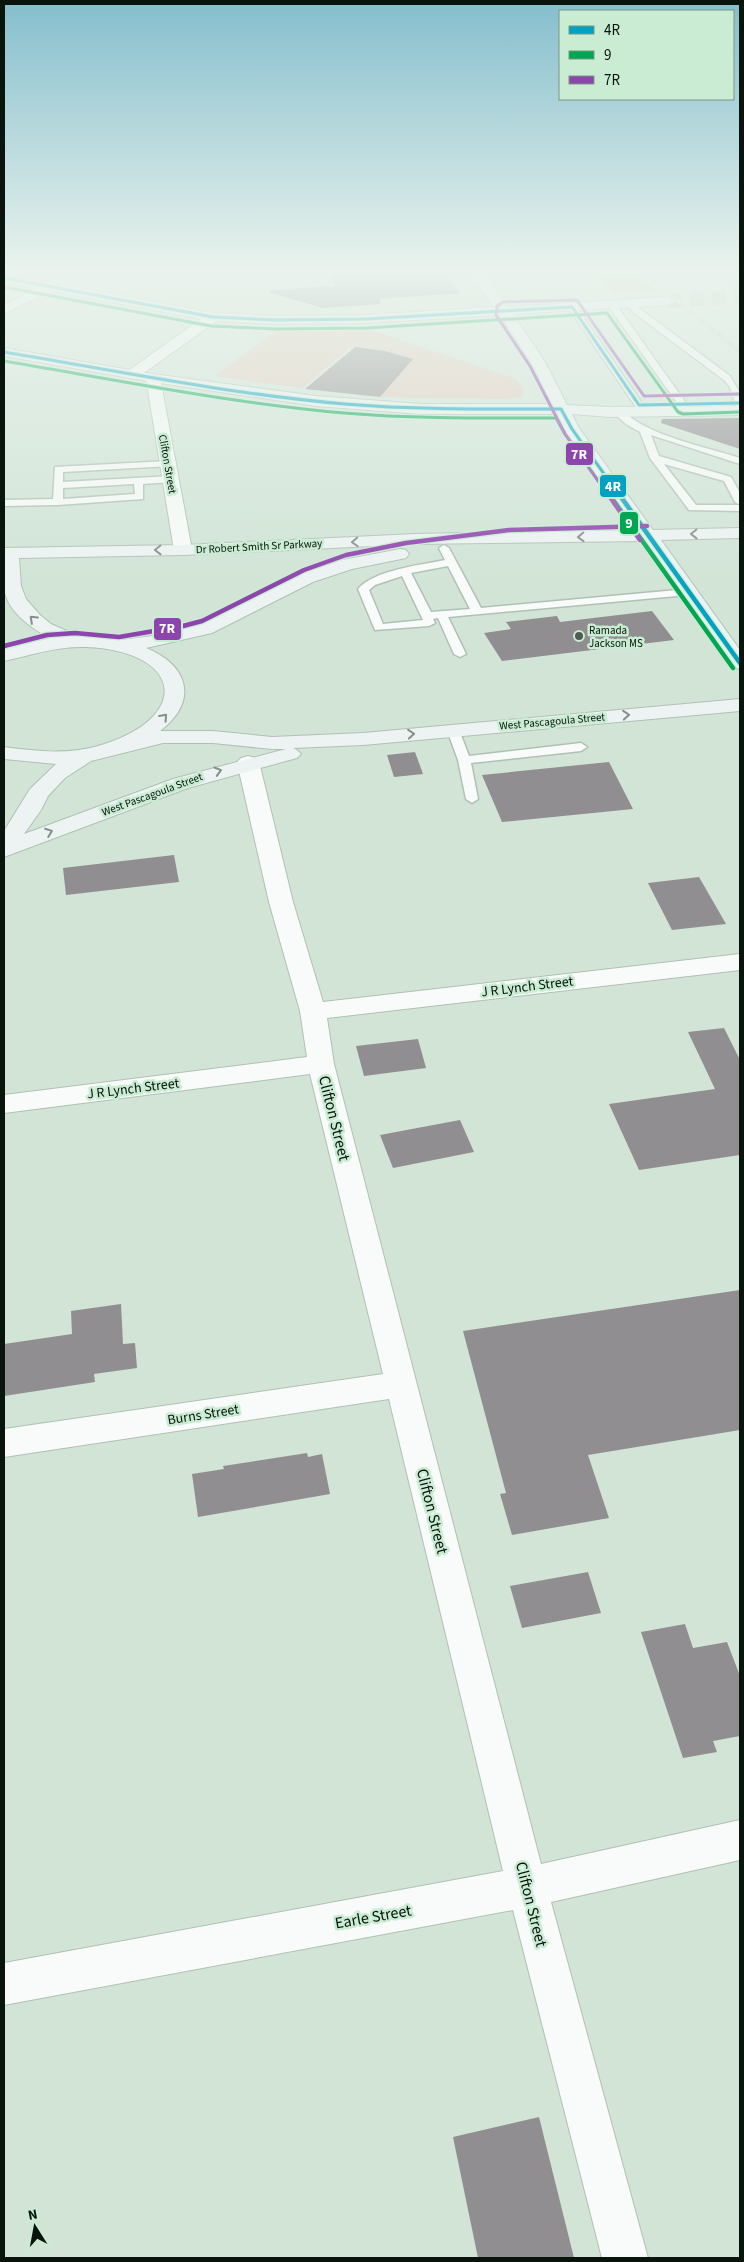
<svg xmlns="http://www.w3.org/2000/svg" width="744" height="2262" font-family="'Source Sans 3',sans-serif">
<rect width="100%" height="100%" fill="#d1e4d6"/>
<polygon fill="#e3cabb" points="366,328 516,379 524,392 523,396 507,399 380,397 412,359 385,351 352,346 302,388 215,376 277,330"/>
<polygon fill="#dab5a4" points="589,269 631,269 655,291 613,293"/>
<g fill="#918e91">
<polygon points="442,269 460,293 380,299 380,304 323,308 270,293 270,290 335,286 330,277"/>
<polygon points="355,347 385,351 413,359 380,397 305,389"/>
<polygon points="740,418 740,449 661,423 662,419"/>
<polygon points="652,611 674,640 502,661 484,633 511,629 506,622 557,616 560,622"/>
<polygon points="415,752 423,774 394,777 387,755"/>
<polygon points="609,762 633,809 502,822 482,775"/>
<polygon points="174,855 179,882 66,895 63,868"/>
<polygon points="699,877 726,924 672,930 648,883"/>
<polygon points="724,1028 740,1060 740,1155 639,1170 609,1104 715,1089 688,1032"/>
<polygon points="418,1039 426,1068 364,1076 356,1046"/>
<polygon points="460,1120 474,1152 393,1168 380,1135"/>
<polygon points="740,1290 740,1430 588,1455 609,1518 512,1535 500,1494 506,1493 463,1331"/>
<polygon points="121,1304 123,1344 135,1343 137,1368 94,1374 95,1382 4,1396 4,1344 72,1334 71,1311"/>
<polygon points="307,1453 308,1457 322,1454 330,1494 198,1517 192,1474 224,1469 223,1466"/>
<polygon points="588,1572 601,1613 522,1628 510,1586"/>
<polygon points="685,1624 693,1648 727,1642 740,1676 740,1736 713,1741 717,1752 683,1758 641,1632"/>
<polygon points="539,2117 574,2258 478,2258 453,2137"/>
</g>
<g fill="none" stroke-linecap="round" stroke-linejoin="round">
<polyline stroke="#b3c5b8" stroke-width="14" stroke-dasharray="14 8" stroke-linecap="butt" points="668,301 740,296"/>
<defs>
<g id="lane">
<polygon points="627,301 633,301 640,309 730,376 740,393 740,409 736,406 730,387 724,380 634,313 626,303"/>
<polygon points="608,302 614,302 686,403 686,407 680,407 607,304"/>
<polygon points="569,305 575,305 643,405 642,407 636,407 568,307"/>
<path d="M615,410h6c30,27 82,36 119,48v6l-89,-29 8,21 72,21 9,16v12l-5,-3 -11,-21 -60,-17 32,41h44v6l-51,-1 -39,-52 -10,-26 -14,-8 -11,-10z"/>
<path d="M168,461l3,1v4l-108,6v10l108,-6 5,3 -5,3 -28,2v15l-85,6 -54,1v-6l49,-1 2,-32zM134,484l1,10 -72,5v-11z"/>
<path d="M444,545l5,3 32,60 207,-19 5,3 -5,3 -240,22 18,37 -6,3 -6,-3 -16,-36 -5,1 2,4 -6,3 -54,4 -17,-41c16,-19 63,-24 87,-29l-6,-12zM448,566l22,43 -39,3 -20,-39zM402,576l21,44 -40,4 -14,-34 6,-5z"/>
<polygon points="453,726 459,730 469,756 581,743 587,747 581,751 471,763 478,799 472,803 466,799 458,760 447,730"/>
</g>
<g id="street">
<polygon points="47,283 52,284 54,287 52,290 4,314 4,305"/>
<polygon points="213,313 220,317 218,320 138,377 128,377 126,374 128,371 208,314"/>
<polygon points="153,374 160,378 192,550 189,554 177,554 174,550 146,378"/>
<polygon points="248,756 255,758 259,762 293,902 323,1002 740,954 740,970 327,1018 334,1064 541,1864 740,1820 740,1860 551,1902 648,2258 602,2258 513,1910 4,2005 4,1963 503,1871 389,1399 4,1457 4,1429 383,1374 310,1074 4,1113 4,1095 307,1057 300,1011 269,902 237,762 241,758"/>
</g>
<path id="secondary" d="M467,269h13l28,38 160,-10 7,4 -7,4 -155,9 32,48 22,43 43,2 130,-1v9l-130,2 -38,-3 7,14 74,102 87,-2v10l-79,2 79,110v19l-7,-2 -90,-126 -228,3 -232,11 -164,3 2,28 5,13 14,16 11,9 27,12 42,4 32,-4 46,-11 103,-51 41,-14 58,-11 6,1 3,4 -3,4 -54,11 -39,13 -101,51 -66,15c44,18 52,54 14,83h53l59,6 91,-4 377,-34v12l-377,34 -70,3 4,2 4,4 -4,4 -109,30 -184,69v-26l26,-42 26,-25 -52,-5v-12c31,4 63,8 94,-1 96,-28 85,-95 -12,-99 -29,-1 -54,8 -82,14v-12l46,-11c-19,-10 -44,-27 -46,-51 -2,-12 0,-26 0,-39l179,-3 232,-11 221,-4 -72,-101 -7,-15h-136l-105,-8 -163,-24 -149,-26v-8l149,26 163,22 105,8h131l-21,-42 -31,-47 -134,8 -90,1 -63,-3 -209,-39v-8l209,39 63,3 90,-1 128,-8zM163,743h50l59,6h14l-113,30 -149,55 17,-24 7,-14 17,-18 26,-17z"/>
</defs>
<use href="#lane" stroke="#b1c0b5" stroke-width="3"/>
<use href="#street" stroke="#b1c0b5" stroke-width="2"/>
<use href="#secondary" stroke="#b1c0b5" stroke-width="2"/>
<use href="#lane" fill="#f8fbf9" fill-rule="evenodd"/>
<use href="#street" fill="#f8fbf9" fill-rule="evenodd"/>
<use href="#secondary" fill="#ecf3f2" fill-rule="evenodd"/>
<defs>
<g id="rail">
<polyline points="639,269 740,352"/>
<polyline points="712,269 740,292"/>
</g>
</defs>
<use href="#rail" stroke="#c5cac7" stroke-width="3"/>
<use href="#rail" stroke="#c9ecd3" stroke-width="2" stroke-dasharray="6" stroke-linecap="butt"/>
<defs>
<g id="bus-1-far1">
<polyline points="4,278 213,317 276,320 366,319 572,307 639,405 740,403"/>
<path d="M4,352c113,19 226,42 341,52 72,6 144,5 216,5l11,20 45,63"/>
</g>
<polyline id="bus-1" points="616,490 740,663"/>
<g id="bus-2-far1">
<polyline points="4,287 211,326 276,329 367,328 607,313 678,412 683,414 740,412"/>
<path d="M4,361c113,19 226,42 340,52 71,6 141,5 212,5l9,16 41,58"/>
</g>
<polyline id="bus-2" points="606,490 733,668"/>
<polyline id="bus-3-far1" points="606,492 565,434 530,366 496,315 497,306 503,302 577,300 644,396 740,394"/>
<g id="bus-3">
<polyline points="605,490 640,540"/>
<polyline points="4,646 47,635 75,633 119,637 183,626 202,621 304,570 346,555 406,543 509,530 647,526"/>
</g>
</defs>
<use href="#bus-1-far1" stroke="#c9ecd3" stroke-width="5"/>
<use href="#bus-1" stroke="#c9ecd3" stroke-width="7"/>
<use href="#bus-2-far1" stroke="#c9ecd3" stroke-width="5"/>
<use href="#bus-2" stroke="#c9ecd3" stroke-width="7"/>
<use href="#bus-3-far1" stroke="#c9ecd3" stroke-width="5"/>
<use href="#bus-3" stroke="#c9ecd3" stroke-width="7"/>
<use href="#bus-1-far1" stroke="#00a2c4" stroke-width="3"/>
<use href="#bus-1" stroke="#00a2c4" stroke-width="4.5"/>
<use href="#bus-2-far1" stroke="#00a651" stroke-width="3"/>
<use href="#bus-2" stroke="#00a651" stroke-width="4.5"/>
<use href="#bus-3-far1" stroke="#8e44ad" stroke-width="3"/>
<use href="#bus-3" stroke="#8e44ad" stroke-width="4.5"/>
</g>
<defs><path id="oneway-chevron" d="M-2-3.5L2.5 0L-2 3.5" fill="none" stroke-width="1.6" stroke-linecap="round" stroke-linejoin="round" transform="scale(1.25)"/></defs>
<g stroke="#858f8a">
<use href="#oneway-chevron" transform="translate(694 534) rotate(179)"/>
<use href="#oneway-chevron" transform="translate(581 537) rotate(178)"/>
<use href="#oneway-chevron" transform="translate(355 542) rotate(177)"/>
<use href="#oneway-chevron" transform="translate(158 550) rotate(179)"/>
<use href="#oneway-chevron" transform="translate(33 619) rotate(-137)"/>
<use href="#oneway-chevron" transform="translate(626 715) rotate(-5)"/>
<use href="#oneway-chevron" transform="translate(164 717) rotate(-48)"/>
<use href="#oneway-chevron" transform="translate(411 734) rotate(-5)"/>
<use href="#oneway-chevron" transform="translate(218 771) rotate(-16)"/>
<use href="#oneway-chevron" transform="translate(49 832) rotate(-21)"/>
</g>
<linearGradient id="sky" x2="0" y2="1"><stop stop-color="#85becd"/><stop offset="0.46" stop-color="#eaf3ed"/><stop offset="1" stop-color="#eaf3ed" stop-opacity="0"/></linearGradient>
<rect width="744" height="586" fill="url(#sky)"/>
<circle fill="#4e5d53" stroke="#c9ecd3" stroke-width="2" cx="579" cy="636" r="5"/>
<g text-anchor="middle" stroke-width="5" stroke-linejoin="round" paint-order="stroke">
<g font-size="11" fill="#08140c" stroke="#c9ecd3">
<text transform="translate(168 464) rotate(80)" y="4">Clifton Street</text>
<text transform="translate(259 546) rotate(-3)" y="4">Dr Robert Smith Sr Parkway</text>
<text transform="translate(552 721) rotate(-5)" y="4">West Pascagoula Street</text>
<text transform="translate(152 794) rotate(-20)" y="4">West Pascagoula Street</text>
</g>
<g font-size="11" fill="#08140c" stroke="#c9ecd3" text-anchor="start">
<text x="589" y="634">Ramada<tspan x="589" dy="13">Jackson MS</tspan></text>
</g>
<g font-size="14" fill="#08140c" stroke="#c9ecd3">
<text transform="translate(527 986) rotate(-7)" y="5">J R Lynch Street</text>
<text transform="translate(133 1088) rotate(-7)" y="5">J R Lynch Street</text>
<text transform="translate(203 1414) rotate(-9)" y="5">Burns Street</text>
</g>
<g font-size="16" fill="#08140c" stroke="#c9ecd3">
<text transform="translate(335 1118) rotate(76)" y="6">Clifton Street</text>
<text transform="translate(433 1511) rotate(76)" y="6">Clifton Street</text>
<text transform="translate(532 1904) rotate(76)" y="6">Clifton Street</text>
<text transform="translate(373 1916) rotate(-10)" y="6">Earle Street</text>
</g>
</g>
<g stroke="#c9ecd3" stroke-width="2">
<rect x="565" y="442" width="29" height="24" rx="5" fill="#8e44ad"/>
<rect x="599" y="474" width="28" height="24" rx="5" fill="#00a2c4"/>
<rect x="619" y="511" width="20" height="24" rx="5" fill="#00a651"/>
<rect x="153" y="617" width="29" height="24" rx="5" fill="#8e44ad"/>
</g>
<g font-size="14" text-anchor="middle" font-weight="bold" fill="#fff">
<text x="579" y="459">7R</text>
<text x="613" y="491">4R</text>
<text x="629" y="528">9</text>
<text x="167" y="633">7R</text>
</g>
<rect width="744" height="2262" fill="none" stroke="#08140c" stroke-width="10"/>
<rect x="559" y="10" width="175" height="90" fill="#c9ecd3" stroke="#7c9683"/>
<rect x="569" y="26" width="25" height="8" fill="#00a2c4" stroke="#7c9683"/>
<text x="604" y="35" font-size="15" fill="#08140c">4R</text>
<rect x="569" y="51" width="25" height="8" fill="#00a651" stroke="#7c9683"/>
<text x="604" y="60" font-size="15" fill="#08140c">9</text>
<rect x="569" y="76" width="25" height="8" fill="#8e44ad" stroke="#7c9683"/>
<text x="604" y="85" font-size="15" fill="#08140c">7R</text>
<g transform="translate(35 2227) rotate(349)" stroke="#c9ecd3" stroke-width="4" paint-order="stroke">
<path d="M0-4L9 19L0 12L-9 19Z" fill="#08140c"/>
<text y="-8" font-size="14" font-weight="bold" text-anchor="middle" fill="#08140c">N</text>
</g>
</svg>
